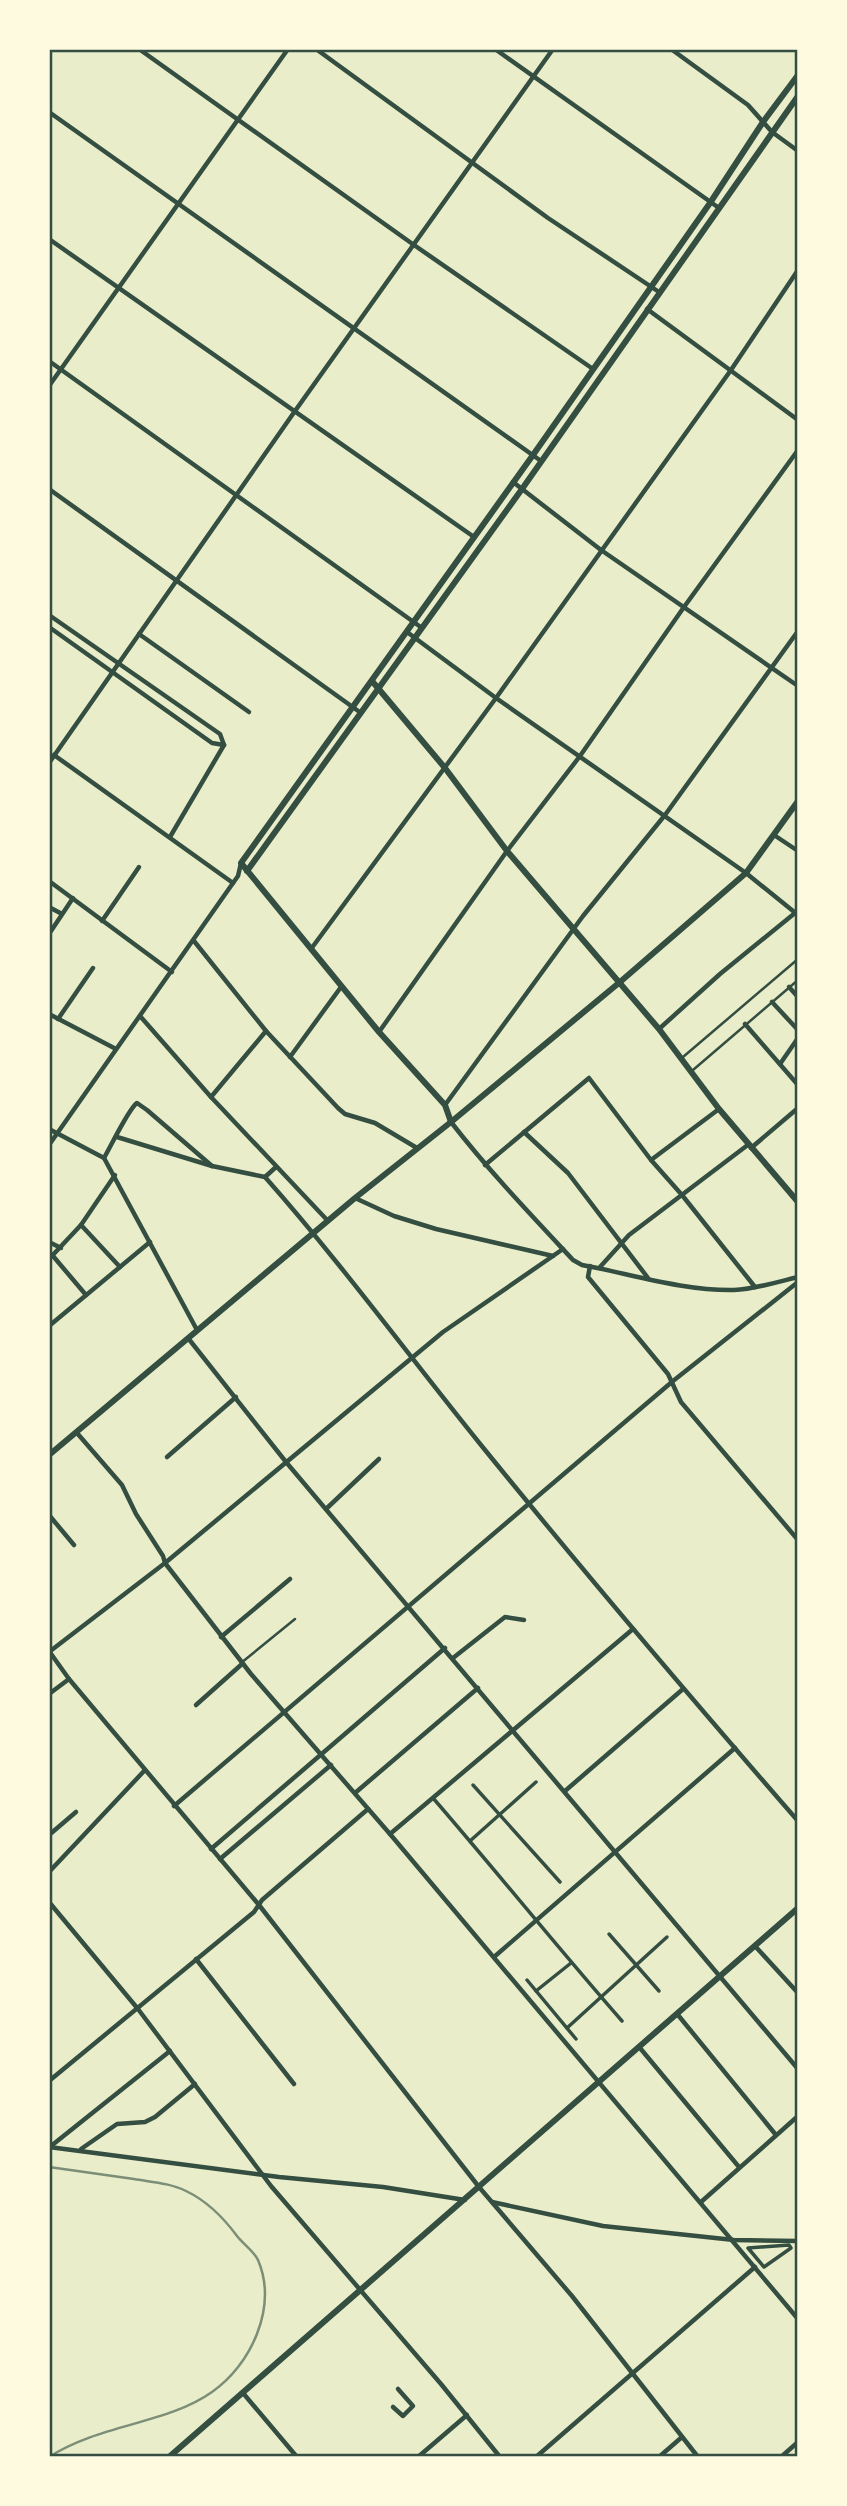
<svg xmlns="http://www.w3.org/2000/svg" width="847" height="2506" font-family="'PT Sans',sans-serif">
<rect width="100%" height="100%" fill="#e9edc9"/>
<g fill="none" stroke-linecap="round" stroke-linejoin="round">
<g stroke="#344e41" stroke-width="2.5">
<polyline points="683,1057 798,959"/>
<polyline points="693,1070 798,980"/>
<polyline points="241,1663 295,1619"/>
</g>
<g stroke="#344e41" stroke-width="3.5">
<polyline points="473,1785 560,1882"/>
<path d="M433,1798c64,74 125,150 189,223"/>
<polyline points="470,1841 536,1782"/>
<polyline points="609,1934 659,1991"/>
<polyline points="527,1980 576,2039"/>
<polyline points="536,1991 571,1963"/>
<polyline points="567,2028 667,1937"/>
<polygon points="789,2245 791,2248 764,2267 748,2248"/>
</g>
<g stroke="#344e41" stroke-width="4.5">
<polyline points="139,49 414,245 593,369"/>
<polyline points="316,49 548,218 659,292"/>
<polyline points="495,49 719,208"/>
<polyline points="671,49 748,105 772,132 798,151"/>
<polyline points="49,112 541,461"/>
<polyline points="49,239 474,537"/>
<polyline points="647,309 798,420"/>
<polyline points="49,361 422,628"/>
<polyline points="49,386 288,49"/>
<polyline points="513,482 601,550 798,686"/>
<polyline points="49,489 361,713"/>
<polyline points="49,615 220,734 224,745"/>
<polyline points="49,627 212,743 224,745"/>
<polyline points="407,632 496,698 746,873 798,915"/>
<polyline points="139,634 249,712"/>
<polyline points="54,755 233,883"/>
<polyline points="49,763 295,411 553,49"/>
<polyline points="774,835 798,851"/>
<polyline points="170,837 224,745"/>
<polyline points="49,881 172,972"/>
<polyline points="49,907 62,914"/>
<polyline points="102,921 139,867"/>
<polyline points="49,934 73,898"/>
<polyline points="194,941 266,1031 338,1108 345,1114 375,1123 417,1148"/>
<polyline points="311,949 496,698 731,370 798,270"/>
<polyline points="789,987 798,997"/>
<polyline points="772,1002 798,1030"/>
<polyline points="49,1014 116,1049"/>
<polyline points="140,1016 211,1097 328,1221"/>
<polyline points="58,1019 93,968"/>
<polyline points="745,1024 798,1085"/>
<polyline points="659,1029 720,974 795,913"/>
<polyline points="379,1032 507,851 580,756 684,607 798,450"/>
<polyline points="290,1057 341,987"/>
<polyline points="780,1064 798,1038"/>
<polyline points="211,1097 266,1031"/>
<polyline points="445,1105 583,916 665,815 798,631"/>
<path d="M451,1122c38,49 80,93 122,138l9,5c49,9 102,26 152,25 22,-1 43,-8 64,-13"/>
<polyline points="49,1129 104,1158 197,1330"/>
<polyline points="524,1132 568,1173 648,1278"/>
<polyline points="117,1137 212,1166 265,1177"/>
<polyline points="49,1145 233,883 238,876 241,863"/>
<polyline points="751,1148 798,1108"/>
<path d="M104,1158c7,-12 25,-50 33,-55l10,7 65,56"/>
<polyline points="651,1160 719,1109"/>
<polyline points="485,1165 589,1078 651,1160 682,1195 755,1287"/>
<path d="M265,1177c76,86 144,179 216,268 103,127 209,252 317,376"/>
<polyline points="265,1177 276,1167"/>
<polyline points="355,1198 394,1216 436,1229 553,1256"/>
<polyline points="81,1225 120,1267"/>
<polyline points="49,1242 61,1248"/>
<polyline points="53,1256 86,1295"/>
<polyline points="49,1259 81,1225 115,1175"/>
<polyline points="590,1266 588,1277 668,1374 681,1402 798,1540"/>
<polyline points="600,1267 629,1235 749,1144"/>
<polyline points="49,1326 150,1242"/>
<polyline points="188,1338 286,1462 798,2069"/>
<polyline points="77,1433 122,1485 136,1514 163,1556 165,1563 251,1674 390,1834 798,2319"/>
<polyline points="167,1457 236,1397"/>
<polyline points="326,1509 379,1459"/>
<polyline points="49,1515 74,1545"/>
<polyline points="221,1637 290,1579"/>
<polyline points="49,1651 69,1679 259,1905 479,2187 572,2296 698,2457"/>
<polyline points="49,1652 165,1563 443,1332 563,1249"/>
<polyline points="453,1658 505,1617 524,1620"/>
<polyline points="49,1694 69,1679"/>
<polyline points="196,1705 242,1664"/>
<polyline points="565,1791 683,1689"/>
<polyline points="355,1793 478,1688"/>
<polyline points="174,1806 673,1381 798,1282"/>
<polyline points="390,1834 633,1629"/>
<polyline points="49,1835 76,1812"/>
<polyline points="211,1849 445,1648"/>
<polyline points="220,1859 331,1765"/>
<polyline points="49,1872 145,1770"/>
<polyline points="49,1902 138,2009 271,2186 441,2384 500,2457"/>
<polyline points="755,1946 798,1993"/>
<polyline points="494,1957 735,1748"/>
<polyline points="196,1959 294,2084"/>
<polyline points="678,2015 776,2135"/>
<polyline points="640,2048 739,2167"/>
<polyline points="49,2081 254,1912 262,1900 368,1809"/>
<polyline points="51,2146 170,2051"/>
<polyline points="49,2147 279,2177 383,2187 465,2200"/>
<polyline points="81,2149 117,2124 145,2122 155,2117 195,2084"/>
<polyline points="492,2202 603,2226 734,2240 798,2241"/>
<polyline points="701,2202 798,2116"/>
<polyline points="243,2393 297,2457"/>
<polyline points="393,2407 403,2416 413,2406 398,2389"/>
<polyline points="418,2457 467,2415"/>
<polyline points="536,2457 755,2267"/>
<polyline points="659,2457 682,2437"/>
<polyline points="781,2457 798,2442"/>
</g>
<g stroke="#344e41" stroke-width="6">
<polyline points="372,681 445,768 507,851 659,1029 719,1109 798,1202"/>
<polyline points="247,871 522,489 798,96"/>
<polyline points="451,1122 445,1105 379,1032 241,863 533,455 710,203 763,122 798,75"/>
<polyline points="49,1455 355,1198 451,1122 620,982 746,873 798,801"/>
</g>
<polyline stroke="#344e41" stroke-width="6" points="169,2457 798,1908"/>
<path stroke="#7c8e77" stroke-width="2.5" d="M49,2167c28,4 56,8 85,12 17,3 36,4 52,12 21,10 37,26 51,45 6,8 17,15 21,24 20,47 -7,105 -46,132 -45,32 -112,32 -163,65"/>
</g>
<rect width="847" height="2506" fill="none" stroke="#fefae0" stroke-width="102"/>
<rect x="51" y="51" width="745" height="2404" fill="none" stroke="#344e41" stroke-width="2.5"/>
</svg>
